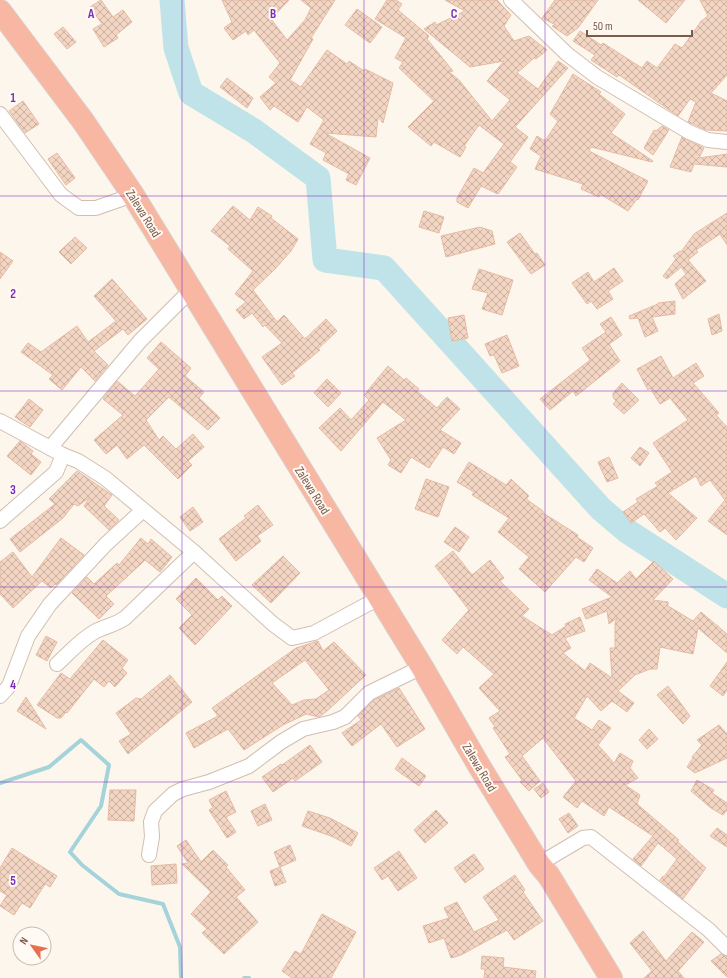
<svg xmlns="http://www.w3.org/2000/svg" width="727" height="978" font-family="'Sofia Sans Condensed',sans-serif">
<defs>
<pattern id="building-cross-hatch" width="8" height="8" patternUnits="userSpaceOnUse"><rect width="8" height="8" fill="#f3d5c3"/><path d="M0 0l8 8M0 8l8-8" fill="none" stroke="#cab0a1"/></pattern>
</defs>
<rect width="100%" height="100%" fill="#fdf6ec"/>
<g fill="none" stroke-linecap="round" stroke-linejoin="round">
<g stroke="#a5d3da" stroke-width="4">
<polyline points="0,783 49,767 81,740 109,765 101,806 70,852 82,865 119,894 163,904 180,947 181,978"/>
<polyline points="244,978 249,978"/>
</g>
<polyline stroke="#bfe3e8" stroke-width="25" points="172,0 176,48 191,93 254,131 318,178 325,260 384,268 601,509 627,531 727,596"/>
</g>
<g fill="url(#building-cross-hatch)" stroke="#e6bba3" fill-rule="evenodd">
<polygon points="101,0 113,17 123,10 132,22 116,35 118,38 104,47 93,29 102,24 90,7"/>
<polygon points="222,0 289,0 271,19 287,40 305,20 311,8 301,0 335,0 311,38 313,39 290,80 301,87 327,50 347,64 349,61 364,71 365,69 393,83 383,123 378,117 376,137 325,133 370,158 356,185 346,180 349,174 323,160 326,153 310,144 324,120 307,107 298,122 274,106 270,110 260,97 276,83 269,77 280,63 254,30 248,35 246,31 233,40 224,28 232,22"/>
<polygon points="387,0 396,0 402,4 398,10 429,36 427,39 453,71 449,72 459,80 492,121 510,100 487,81 504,61 470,67 424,29 435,22 436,25 465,11 445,0 497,0 511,15 504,26 514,41 529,36 547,50 536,59 534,58 517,73 538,89 558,61 568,68 515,127 528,137 510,162 517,167 498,194 481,186 468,208 457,202 457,198 474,168 483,173 504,144 479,125 464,146 466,147 460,157 434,142 431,146 408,127 434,101 399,68 403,62 395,58 406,38 375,19"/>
<polygon points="555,0 598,0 578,28 567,36 552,26 556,25 542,18"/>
<polygon points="638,0 685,0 666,23"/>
<polygon points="700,0 727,0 727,75 711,93 727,101 727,131 706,130 693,124 688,122 696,102 690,99 678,116 619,75 617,77 591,60 595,55 573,41 580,31 601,45 603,43 642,68 647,61 657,68 675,44 682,48 700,23 700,22 708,16"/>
<polygon points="357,9 382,27 370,43 345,25"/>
<polygon points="63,27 76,42 67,49 54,34"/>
<polygon points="573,74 601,92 599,94 625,114 611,133 653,161 652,162 591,147 589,151 648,181 638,200 637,199 628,211 600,194 599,197 581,189 583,184 535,169 541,156 530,149 537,136 545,141 558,121 550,114"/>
<polygon points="227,78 253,98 247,108 220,87"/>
<polygon points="23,101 39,124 25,133 9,111"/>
<polygon points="662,126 669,130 653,155 644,148 654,130 656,131"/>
<polygon points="682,137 704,148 699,158 727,154 727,167 694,164 691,172 670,167"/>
<polygon points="57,153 75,178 66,185 48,159"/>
<polygon points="233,206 250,220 258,207 272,216 271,218 298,239 291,251 275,269 253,290 277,322 284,315 305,339 326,319 337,331 318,349 320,350 292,373 295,376 282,385 262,357 282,343 265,325 263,327 252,313 244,319 236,310 246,302 235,294 253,271 228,249 230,246 211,231"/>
<polygon points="424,211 444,217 439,233 419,227"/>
<polygon points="727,213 727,245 720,234 696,250 698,252 688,260 706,281 683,299 675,284 686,274 681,267 667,279 663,276 676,259 673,256 680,251 681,252 694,234"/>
<polygon points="480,227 492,231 495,244 446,257 441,236"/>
<polygon points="520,233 535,254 537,253 545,265 531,274 507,242"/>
<polygon points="75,237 87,248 71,264 59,252"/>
<polygon points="0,252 13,261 0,279"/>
<polygon points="614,268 623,281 608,291 613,299 597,309 591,301 587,304 572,283 588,272 594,282"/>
<polygon points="479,269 513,280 502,315 482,309 488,293 472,289"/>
<polygon points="112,279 147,319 128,335 123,329 94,351 108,365 95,381 81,367 62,390 49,379 53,375 21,352 28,343 41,352 77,326 88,342 116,321 94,296"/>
<polygon points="675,301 675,314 652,317 658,331 645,337 638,318 630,319 629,316 658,304 658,303"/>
<polygon points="719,314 722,331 712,335 708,319"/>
<polygon points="464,315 468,338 452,341 448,318"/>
<polygon points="611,317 622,335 609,344 620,361 576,396 573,391 550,410 540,399 590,360 582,348 606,332 600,324"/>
<polygon points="507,335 519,366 502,373 494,355 490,356 485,344"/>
<polygon points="161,342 191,368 185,376 204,392 199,398 220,418 208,430 169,397 146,420 159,440 163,436 176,449 193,434 204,447 188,461 192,465 178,479 144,445 127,459 117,445 106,454 94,440 123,415 103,399 117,381 135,396 159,369 147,358"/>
<polygon points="661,356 673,378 696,363 704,376 693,383 719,413 716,415 727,427 727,535 708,521 725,500 710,480 701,486 696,476 668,493 697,518 676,540 665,528 660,532 644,514 631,523 623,512 638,502 636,499 658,486 655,483 672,472 653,443 688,420 670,398 660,404 650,388 648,390 637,369"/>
<polygon points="388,366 404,380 406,378 419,389 417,391 437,408 447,397 460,409 440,430 461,443 454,454 443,447 429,468 411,457 401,473 388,465 391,460 377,438 406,420 383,402 341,451 319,428 340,408 351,420 369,400 364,395"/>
<polygon points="327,379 341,393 328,407 314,393"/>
<polygon points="622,383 639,400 624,414 613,404 616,401 613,397 613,393"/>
<polygon points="29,399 43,410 30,427 15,417"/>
<polygon points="20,441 33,451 31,454 41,462 31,475 7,456"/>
<polygon points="640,447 649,453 640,466 631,458"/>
<polygon points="609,457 618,478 607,482 598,462"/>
<polygon points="469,462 506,485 511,479 529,496 526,499 543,511 543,513 578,535 577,537 593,548 584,562 576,557 545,592 519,569 529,557 498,532 509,518 472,495 474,492 457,482"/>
<polygon points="77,471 112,495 104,506 119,520 109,530 84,506 90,497 78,506 74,504 63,518 20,552 10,539 55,504 49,499"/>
<polygon points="426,479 449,487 438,517 415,509"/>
<polygon points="258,505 273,525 257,536 261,541 236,561 219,539 246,518 244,516"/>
<polygon points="193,507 203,522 190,531 180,517"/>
<polygon points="455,527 469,537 459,552 444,542"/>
<polygon points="61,538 84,555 56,585 55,584 51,588 42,581 13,608 0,594 0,562 13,552 32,577"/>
<polygon points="141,538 148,544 151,539 172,557 160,572 145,560 141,564 106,596 114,604 99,619 72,593 87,577 94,584 117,563 119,565"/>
<polygon points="453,551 472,575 490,560 504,578 500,581 529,609 522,616 552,635 566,626 565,624 580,617 585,631 565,638 571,648 563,653 585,671 590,663 612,678 610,648 615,648 615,623 617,618 609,624 607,611 586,619 582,609 612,597 589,580 597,569 617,583 630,571 636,579 654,561 673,579 653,600 668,602 668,606 693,621 701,612 727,634 727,653 698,628 693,654 660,647 657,669 650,669 635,675 618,691 634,703 627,712 612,701 601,711 587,696 574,718 592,730 599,720 611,728 598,745 614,763 620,753 633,761 630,768 638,778 625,785 640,795 637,804 679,840 677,841 706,868 683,899 660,880 663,876 664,877 677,859 658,843 641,866 633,859 653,836 609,807 604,816 582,801 577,808 563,797 576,781 543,738 522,756 540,781 529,791 520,782 522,780 505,757 510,754 493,728 495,727 489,718 500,711 479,688 494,674 463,647 457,654 442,640 469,610 435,566"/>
<polygon points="283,556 300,573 271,603 252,585"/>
<polygon points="196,578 218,600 222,596 232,606 195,645 179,628 192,615 176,599"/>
<polygon points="46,636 57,642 47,661 36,655"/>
<polygon points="103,640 128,660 122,668 127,673 115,687 109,681 104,687 94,679 67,713 66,712 61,718 57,718 37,705 61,673 70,679"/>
<path d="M318,641l5,10 11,-9 32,33 -39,36 -8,6 -13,-3 -23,11 -39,25 -16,-21 -34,19 -8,-15 32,-17 -6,-8 84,-60zM305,660l24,30 -13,9 -12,1 -12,5 -20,-22z"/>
<polygon points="727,662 727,690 723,696 710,686"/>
<polygon points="170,675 192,702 128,754 119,741 131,734 116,713 136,698 141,699"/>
<polygon points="668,686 690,716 683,724 657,695"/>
<polygon points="399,688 425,729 397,747 381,724 352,746 342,733 361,720 358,716 374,700"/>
<polygon points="26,697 46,729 17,711"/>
<polygon points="719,725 727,734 727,758 695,773 687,767 693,758 692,757 702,745 697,740"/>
<polygon points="649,729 658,739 647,749 639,740"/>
<polygon points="310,745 322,762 295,781 293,778 273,792 262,777 281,764 282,765"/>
<polygon points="402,758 426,776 419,786 395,769"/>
<polygon points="697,780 714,790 712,793 727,803 727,810 723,815 711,808 691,791"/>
<polygon points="543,783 549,792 541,798 534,789"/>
<polygon points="110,790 136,790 134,821 108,820"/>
<polygon points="226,791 236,812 226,817 236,832 227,838 209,810 213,808 209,800"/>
<polygon points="265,804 272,820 258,826 251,811"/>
<polygon points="436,810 448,823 425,843 414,830"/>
<polygon points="308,811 330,818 358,833 351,846 331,836 302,826"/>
<polygon points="569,813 578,826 568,833 559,819"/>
<polygon points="717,828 727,835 727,847 710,836"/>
<polygon points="186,840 201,862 213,850 228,865 226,867 245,890 236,897 258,922 224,954 202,933 207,929 191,914 211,892 182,864 188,863 177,846"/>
<polygon points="290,845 296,860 280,867 274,852"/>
<polygon points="12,848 57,876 50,887 45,884 30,908 22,903 14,915 0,906 7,895 0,891 0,868"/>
<polygon points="399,851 417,878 398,891 388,876 382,880 374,868"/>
<polygon points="474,854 484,869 465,883 454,868"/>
<polygon points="176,864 177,883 152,885 151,866"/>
<polygon points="280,867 286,882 275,886 270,871"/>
<polygon points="515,875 525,890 523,892 543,921 514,940 507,930 461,955 451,958 444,938 429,943 423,926 449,918 444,908 457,902 474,932 499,920 483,897"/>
<polygon points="322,914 356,932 331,978 292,978 282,971 295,951 301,954"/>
<polygon points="643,931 666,961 692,932 704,942 678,971 684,978 644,978 652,971 630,943"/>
<polygon points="721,954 727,956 727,977 711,961"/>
<polygon points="482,956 504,958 503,967 536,971 535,978 484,978 485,969 481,969"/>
</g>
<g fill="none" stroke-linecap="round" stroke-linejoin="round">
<defs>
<g id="street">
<polyline points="511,0 567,54 597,77 689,132 708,140 727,142"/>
<polyline points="0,114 61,195 79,208 96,208 133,195"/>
<polyline points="0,421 63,455 78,461 105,478 194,552 273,624 292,638 314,633 379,598"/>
<polyline points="50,448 140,341 190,291"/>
<polyline points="0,521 56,472 63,455"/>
<path d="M57,664c13,-12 24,-25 39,-33 10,-5 19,-6 29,-13l69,-66"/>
<polyline points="0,696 9,686 28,636 50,604 106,544 143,510"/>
<polyline points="149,855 152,837 151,822 155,811 173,794 183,789 209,782 249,766 281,742 303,729 333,722 345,717 369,693 422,667"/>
<polyline points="539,864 583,838 591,837 709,930 727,948"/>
</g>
<polyline id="highway" points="0,11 83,121 133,195 422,667 478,764 539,864 549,876 611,978"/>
</defs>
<use href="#street" stroke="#d1beb0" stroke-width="16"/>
<use href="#highway" stroke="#dad1cd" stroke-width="24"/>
<use href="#street" stroke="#fff" stroke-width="14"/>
<use href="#highway" stroke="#f7b7a3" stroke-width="22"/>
</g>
<path fill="none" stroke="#7b2cbf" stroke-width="1" stroke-opacity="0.55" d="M182,0v978M364,0v978M545,0v978M0,196h727M0,391h727M0,587h727M0,782h727"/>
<g text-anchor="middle" stroke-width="4" stroke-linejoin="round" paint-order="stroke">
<g font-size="13" fill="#7a5c4d" stroke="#fffaf3">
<text transform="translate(144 213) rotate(58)" y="5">Zalewa Road</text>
<text transform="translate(313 490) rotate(58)" y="5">Zalewa Road</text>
<text transform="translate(480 767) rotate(59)" y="5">Zalewa Road</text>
</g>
</g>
<g font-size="13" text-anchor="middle" font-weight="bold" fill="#7b2cbf" stroke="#fffaf3" stroke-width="4" stroke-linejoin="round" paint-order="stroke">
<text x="91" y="18">A</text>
<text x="273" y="18">B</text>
<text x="454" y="18">C</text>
<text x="13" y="102">1</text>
<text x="13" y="298">2</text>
<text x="13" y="494">3</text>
<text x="13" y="689">4</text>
<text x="13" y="885">5</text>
</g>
<g transform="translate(32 946) rotate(303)"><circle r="19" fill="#fffaf3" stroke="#cabbb1"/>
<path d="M0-3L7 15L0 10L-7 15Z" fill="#e76f51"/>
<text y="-6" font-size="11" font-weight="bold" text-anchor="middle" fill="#7a5c4d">N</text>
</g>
<path d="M587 30v6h105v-6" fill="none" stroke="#7a5c4d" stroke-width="2"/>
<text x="593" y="30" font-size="12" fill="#7a5c4d" stroke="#fffaf3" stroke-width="3" paint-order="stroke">50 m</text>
</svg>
